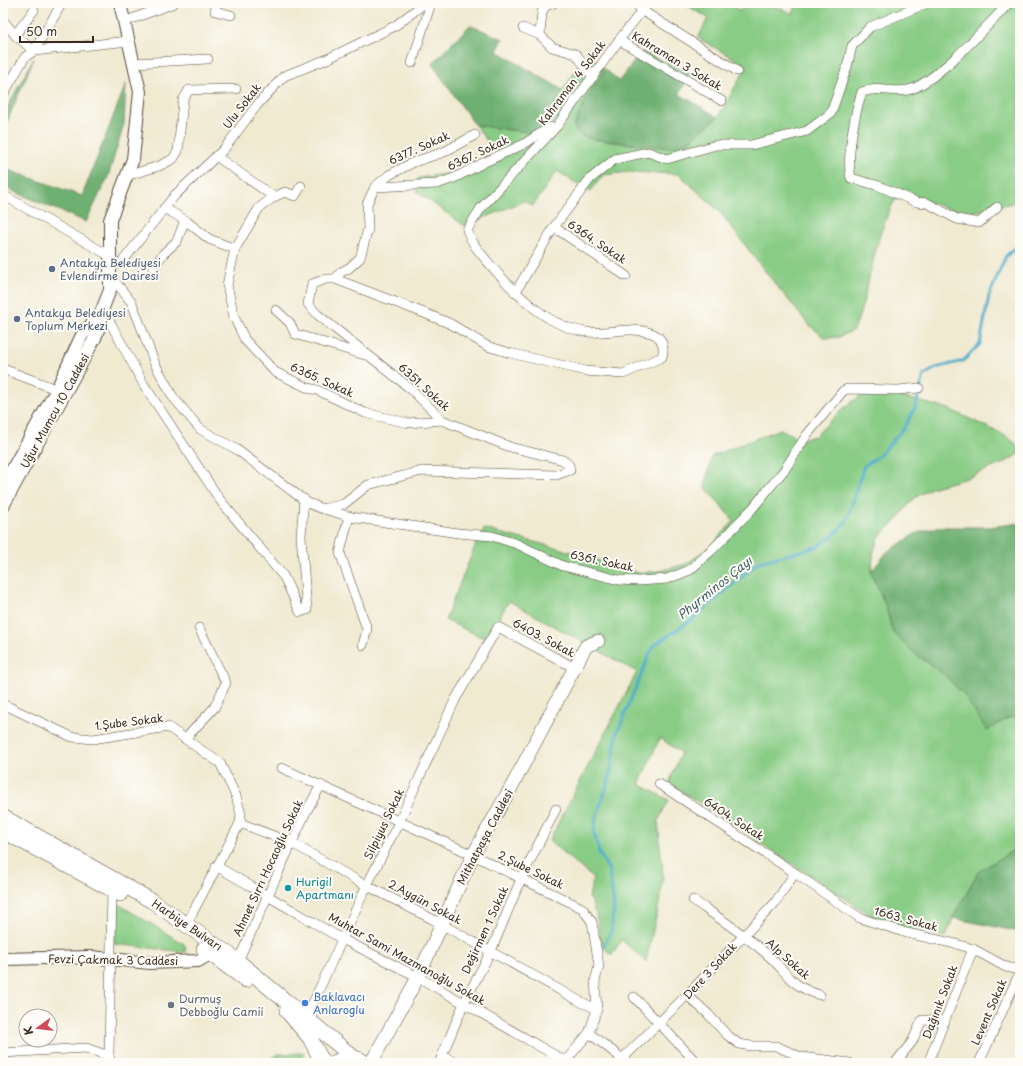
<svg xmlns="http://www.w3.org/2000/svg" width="1023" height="1066" font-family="'Playpen Sans',sans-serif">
<rect width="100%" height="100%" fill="#fdfcf7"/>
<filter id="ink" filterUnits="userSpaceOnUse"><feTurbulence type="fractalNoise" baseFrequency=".025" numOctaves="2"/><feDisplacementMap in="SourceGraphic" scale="8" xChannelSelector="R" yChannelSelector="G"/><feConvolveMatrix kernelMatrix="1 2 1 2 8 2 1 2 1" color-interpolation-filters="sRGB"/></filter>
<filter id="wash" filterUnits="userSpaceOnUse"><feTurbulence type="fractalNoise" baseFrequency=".012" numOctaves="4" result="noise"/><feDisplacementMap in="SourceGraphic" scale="16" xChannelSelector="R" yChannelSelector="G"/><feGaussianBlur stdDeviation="0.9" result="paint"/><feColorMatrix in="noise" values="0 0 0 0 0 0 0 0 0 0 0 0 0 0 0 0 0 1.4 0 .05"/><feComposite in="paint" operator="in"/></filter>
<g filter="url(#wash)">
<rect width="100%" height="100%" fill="#f0ead1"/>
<g fill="#89cc85" stroke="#627b52">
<path d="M683,3h50l5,8c26,-11 30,-8 55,3l3,-11h224v198l-55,13 -57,-19 -13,5c-23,40 -24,88 -41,130l-15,7 -14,1 -17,-14 -40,-49 -49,-64 -40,-37 -51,-2 -25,3 -13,17 -33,-21 -24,35 -9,-5 -59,25 -48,-34 1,-14 73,-11 10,-8 -26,-34 57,8 16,-15 15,-28 24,-36 18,15 -19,30 -12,27 4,8 13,5 46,6 48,-1 33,-27 29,-51 -49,-28 10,-20z"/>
<polygon points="883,392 949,409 1006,436 1020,447 1020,453 1006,462 967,478 931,488 913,499 897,520 879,537 874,551 871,572 885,604 893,633 913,652 942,673 964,695 987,730 1008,718 1020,716 1020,846 978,872 953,918 946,937 884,924 669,783 681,753 660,738 639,784 669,800 658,821 663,875 660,899 646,962 622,940 611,955 602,945 596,914 589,897 593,878 549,841 637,672 509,601 486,639 445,620 478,539 484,529 561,549 638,573 660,571 686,564 709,548 734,521 705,487 712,456 780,429 801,439 815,436 839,412 864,393"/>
<polygon points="115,902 184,944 186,948 185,952 114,944"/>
<polygon points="304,1053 302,1063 286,1063 273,1057 279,1054"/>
</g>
<g fill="#6eb072" stroke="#546d48">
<polygon points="470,25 503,39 497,51 563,90 548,118 532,133 475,125 432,64"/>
<polygon points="642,51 690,74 679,94 718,117 685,144 668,148 591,139 578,134 574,126 586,99 605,69 619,81"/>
<polygon points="34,58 3,131 3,115"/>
<polygon points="126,84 124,124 108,177 86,222 3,187 3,168 82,196"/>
<polygon points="1020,523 1020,716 1008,718 987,731 964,695 942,673 913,652 893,633 885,604 871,572 887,552 915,534 937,527 989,527"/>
<polygon points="1020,846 1020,932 953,918 978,872"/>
</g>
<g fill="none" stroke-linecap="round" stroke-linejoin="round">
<polyline stroke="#4babca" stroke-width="3" points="603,947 611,932 614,907 609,870 599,853 594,832 596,817 609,781 617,733 653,646 690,621 759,562 817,547 833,536 847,520 864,466 879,456 904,428 916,406 924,375 936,368 963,361 980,344 989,296 1006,256 1020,244"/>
</g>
</g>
<g filter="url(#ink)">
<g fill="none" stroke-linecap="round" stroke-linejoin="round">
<defs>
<g id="minor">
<polyline points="216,3 215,11 231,15"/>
<polyline points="635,3 643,11 737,71"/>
<polyline points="3,20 15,35 34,51 129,41"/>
<polyline points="124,22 174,3"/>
<polyline points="523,28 540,35 552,47 576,54 593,77"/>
<polyline points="15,35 34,10"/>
<polyline points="540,35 542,12 545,6 554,3"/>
<polyline points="619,40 722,101"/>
<polyline points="134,63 208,59"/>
<polyline points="412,63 431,3"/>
<polyline points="3,95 25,57 34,51 62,3"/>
<polyline points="216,156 274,197 285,192 295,196 301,186"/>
<polyline points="126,176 159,166 173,159 178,151 183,100 189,90 236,89"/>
<polyline points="375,187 389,175 414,162 444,152 475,135"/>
<polyline points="3,195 110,256"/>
<polyline points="274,197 259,208 235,249 227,285 234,317 245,340 275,372 308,388 317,390 365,413 408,423 442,420"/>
<path d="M997,207l-18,16 -22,-4 -30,-16 -11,-1 -37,-16 -28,-8c-5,-21 4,-66 11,-86 15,-6 31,1 46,-2 27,-6 80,-65 101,-87"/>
<polyline points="164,208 185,220 209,239 235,249"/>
<polyline points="554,227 626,276"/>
<polyline points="110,267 122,262 175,195 224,149 257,105 284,76 325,60 395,26 425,3"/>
<polyline points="154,267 163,254 177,241 185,220"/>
<path d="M110,275l22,28 23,61 18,33 27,32 36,20 72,54 15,6 21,-5 24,-19 54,-14 134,4 14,-5 -1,-5 -6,-5 -53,-13 -68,-27 -30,-30 -94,-75 -10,-11 4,-20 14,-5h9l89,34 27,11 36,22 23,7 76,18 37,3 39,-17c3,-10 0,-21 -11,-24 -21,-7 -42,1 -64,-1 -38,-4 -70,-37 -94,-64 -10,-12 -21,-23 -26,-38l14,-22 76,-82 62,-86 29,-37"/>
<polyline points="335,279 341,272 349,268 360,258 368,229 367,204 375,187 437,184 454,178 485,162 524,144 550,127"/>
<polyline points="515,293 554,227 590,179 615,159 648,152 667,159 716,145 751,145 807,131 831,113 847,67 852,46 870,27 927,3"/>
<polyline points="103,309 144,385 220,500 284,577 300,612 307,610 301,536 304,499"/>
<polyline points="276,310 290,323 295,334 365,355"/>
<polyline points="3,369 61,391"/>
<polyline points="324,509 351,517 458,533 492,536 517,544 563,566 619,580 639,581 667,579 690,570 710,552 752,509 785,469 806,436 843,391 847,389 898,390 919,388"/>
<polyline points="349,516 340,553 367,629 363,645"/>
<polyline points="3,704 72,737 93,739 168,727 220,763 236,796 241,814 240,823 186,925"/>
<polyline points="185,739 214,708 226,683 199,628"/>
<polyline points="282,768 473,855 582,908 592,922 599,966 595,981 597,1009 589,1033 564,1063"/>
<polyline points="659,784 795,873 860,918 907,933 956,944 973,949 1006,967 1020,970"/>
<polyline points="240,823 292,843 358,881 434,920 583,1003 597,1009"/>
<polyline points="216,866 342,939 418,977 565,1061"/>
<path d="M693,900c26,18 54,36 77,57 18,17 22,30 50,38"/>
<polyline points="238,961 306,812 321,785"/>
<polyline points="687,995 708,1014 726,1034 739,1044 751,1046 776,1046 801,1057 850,1063"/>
<polyline points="634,997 697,1063"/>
<polyline points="306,1018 367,885 399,822 455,700 498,627 575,668"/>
<polyline points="589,1033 628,1063"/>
<polyline points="3,1053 86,1048 109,1056"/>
<polyline points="442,1055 456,1063"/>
<polyline points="111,1063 109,1056 112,887"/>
<polyline points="439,1063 464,1003 491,951 521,879 556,809"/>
<polyline points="618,1063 687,995 774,904 795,873"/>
<polyline points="895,1063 912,1042 922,1020 945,1021"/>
<polyline points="928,1063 973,949"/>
<polyline points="979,1063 1020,972"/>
</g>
<g id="tertiary">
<polyline points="3,486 57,389 82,335 100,315"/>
<polyline points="3,506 95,338 99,327 100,315 110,290 110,220 133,159 140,92 120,3"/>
<polyline points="3,959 91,957 150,963 198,961 210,954 214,948"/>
</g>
<polyline id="secondary" points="371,1063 418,977 473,855 513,784 586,646 598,641"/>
<g id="primary">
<polyline points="3,817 152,901 234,958 354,1058"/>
<polyline points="3,831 120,894"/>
<polyline points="204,949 246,980"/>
<polyline points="287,1011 310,1038 323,1063"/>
<path d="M334,1063c10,-5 22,-8 31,0"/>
</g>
</defs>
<use href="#minor" stroke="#564739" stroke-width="10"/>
<use href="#tertiary" stroke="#564739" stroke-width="14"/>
<use href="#secondary" stroke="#564739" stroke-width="14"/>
<use href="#primary" stroke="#564739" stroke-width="16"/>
<use href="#minor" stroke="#fff" stroke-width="9"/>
<use href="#tertiary" stroke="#fff" stroke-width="12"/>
<use href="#secondary" stroke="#fff" stroke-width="13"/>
<use href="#primary" stroke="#fff" stroke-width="15"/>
</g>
</g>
<g fill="#5c6f8a" stroke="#fdfcf7" stroke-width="1.5">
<circle cx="52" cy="269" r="4"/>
<circle cx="17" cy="319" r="4"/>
</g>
<circle fill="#0f9aa8" stroke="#fdfcf7" stroke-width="1.5" cx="288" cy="888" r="4"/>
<circle fill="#3f7fe0" stroke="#fdfcf7" stroke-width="1.5" cx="305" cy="1003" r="4"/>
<circle fill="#6b7280" stroke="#fdfcf7" stroke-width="1.5" cx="171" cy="1005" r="4"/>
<g text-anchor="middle" stroke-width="4" stroke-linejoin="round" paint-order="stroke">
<g font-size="11" fill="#3b2a1e" stroke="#fdfcf7">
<text transform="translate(677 61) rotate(31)" y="4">Kahraman 3 Sokak</text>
<text transform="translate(572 83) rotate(-53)" y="4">Kahraman 4 Sokak</text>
<text transform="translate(242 106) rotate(-52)" y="4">Ulu Sokak</text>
<text transform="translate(419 148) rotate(-24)" y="4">6377. Sokak</text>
<text transform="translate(478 153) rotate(-25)" y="4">6367. Sokak</text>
<text transform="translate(597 242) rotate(34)" y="4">6364. Sokak</text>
<text transform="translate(322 380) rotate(24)" y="4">6365. Sokak</text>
<text transform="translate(424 387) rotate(42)" y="4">6351. Sokak</text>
<text transform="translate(55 411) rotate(-61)" y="4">Uğur Mumcu 10 Caddesi</text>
<text transform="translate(602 561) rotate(12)" y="4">6361. Sokak</text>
<text transform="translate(544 638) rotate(28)" y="4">6403. Sokak</text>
<text transform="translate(129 722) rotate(-7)" y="4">1.Şube Sokak</text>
<text transform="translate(734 819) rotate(33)" y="4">6404. Sokak</text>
<text transform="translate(384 824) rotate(-64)" y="4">Silpiyus Sokak</text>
<text transform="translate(485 837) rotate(-62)" y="4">Mithatpaşa Caddesi</text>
<text transform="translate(268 868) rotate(-65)" y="4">Ahmet Sırrı Hocaoğlu Sokak</text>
<text transform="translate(531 870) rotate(26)" y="4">2.Şube Sokak</text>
<text transform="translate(425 902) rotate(28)" y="4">2.Aygün Sokak</text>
<text transform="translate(906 919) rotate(15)" y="4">1663. Sokak</text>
<text transform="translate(187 925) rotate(34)" y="4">Harbiye Bulvarı</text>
<text transform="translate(485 930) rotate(-65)" y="4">Değirmen 1 Sokak</text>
<text transform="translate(407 959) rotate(29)" y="4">Muhtar Sami Mazmanoğlu Sokak</text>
<text transform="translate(788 959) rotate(42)" y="4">Alp Sokak</text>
<text transform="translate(113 960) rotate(1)" y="4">Fevzi Çakmak 3 Caddesi</text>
<text transform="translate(710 971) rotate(-47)" y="4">Dere 3 Sokak</text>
<text transform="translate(940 1002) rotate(-69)" y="4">Dağınık Sokak</text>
<text transform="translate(989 1012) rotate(-66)" y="4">Levent Sokak</text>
</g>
<g font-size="11" fill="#4e5e75" stroke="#fdfcf7" text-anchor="start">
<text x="60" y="267">Antakya Belediyesi<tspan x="60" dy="13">Evlendirme Dairesi</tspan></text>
<text x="25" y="317">Antakya Belediyesi<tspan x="25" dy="13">Toplum Merkezi</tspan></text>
</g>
<g font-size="11" fill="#0d838f" stroke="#fdfcf7" text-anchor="start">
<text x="296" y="886">Hurigil<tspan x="296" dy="13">Apartmanı</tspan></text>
</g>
<g font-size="11" fill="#366cbe" stroke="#fdfcf7" text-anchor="start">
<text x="313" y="1001">Baklavacı<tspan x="313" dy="13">Anlaroglu</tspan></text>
</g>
<g font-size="11" fill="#5b616d" stroke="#fdfcf7" text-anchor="start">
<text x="179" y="1003">Durmuş<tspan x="179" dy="13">Debboğlu Camii</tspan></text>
</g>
<g font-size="12" font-style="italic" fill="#415e63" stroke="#fdfcf7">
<text transform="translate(715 588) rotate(-39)" y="4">Phyrminos Çayı</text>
</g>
</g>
<rect width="1023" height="1066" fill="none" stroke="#fdfcf7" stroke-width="16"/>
<g transform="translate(38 1028) rotate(255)"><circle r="19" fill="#fdfcf7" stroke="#afa8a0"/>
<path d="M0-3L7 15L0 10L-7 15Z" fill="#d1495b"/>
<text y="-6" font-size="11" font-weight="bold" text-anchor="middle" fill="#3b2a1e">K</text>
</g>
<path d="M20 36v6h73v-6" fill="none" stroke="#3b2a1e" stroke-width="2"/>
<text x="26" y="36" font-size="12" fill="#3b2a1e" stroke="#fdfcf7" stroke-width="3" paint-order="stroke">50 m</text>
</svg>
